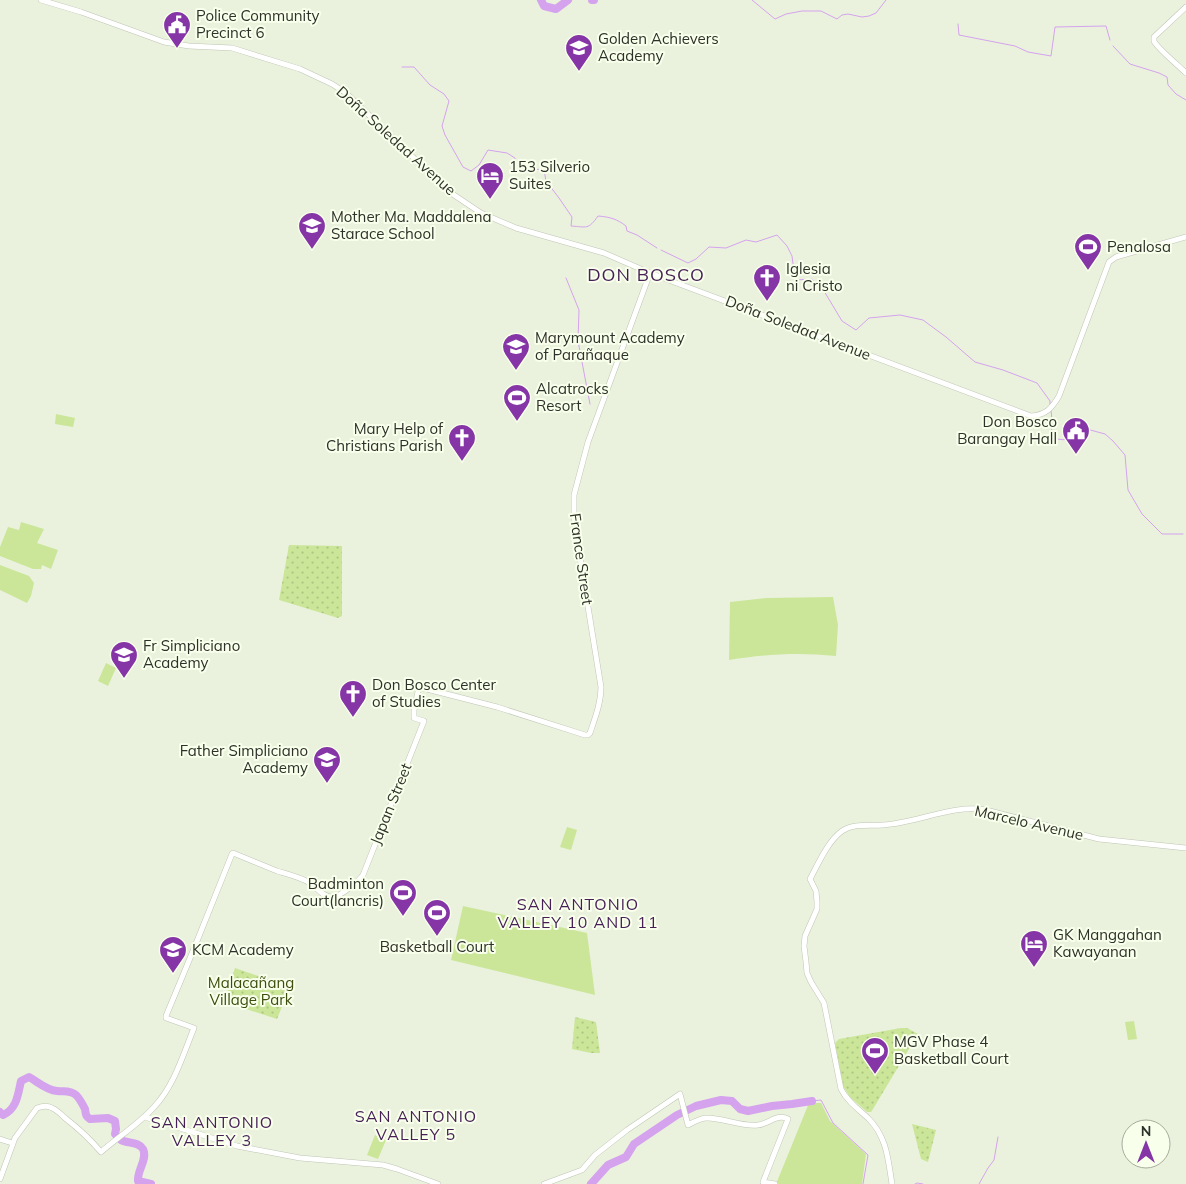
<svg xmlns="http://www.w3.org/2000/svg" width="1186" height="1184" font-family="Mulish,sans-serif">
<defs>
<pattern id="park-dots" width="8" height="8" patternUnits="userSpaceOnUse" patternTransform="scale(1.25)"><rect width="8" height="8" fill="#cbe698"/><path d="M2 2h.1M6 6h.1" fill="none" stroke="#afc683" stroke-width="1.8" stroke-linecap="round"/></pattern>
</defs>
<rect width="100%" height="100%" fill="#eaf2de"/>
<g fill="#cbe698">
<polygon points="56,414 75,418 73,427 55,424"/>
<polygon points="21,522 44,529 37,543 58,550 51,569 42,565 41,569 33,569 0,556 0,547 8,527 19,530"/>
<polygon points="0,565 29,576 34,583 31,596 27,603 0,590"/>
<path d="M833,597l5,28 -2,31c-38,-4 -69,-2 -107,4l1,-58 37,-4z"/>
<polygon points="106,663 116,668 108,686 98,681"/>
<polygon points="567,827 577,830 571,850 560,847"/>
<polygon points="463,906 587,933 595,995 451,960"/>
<polygon points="1134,1021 1137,1039 1128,1040 1125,1022"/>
<polygon points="809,1103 821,1103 830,1121 866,1154 862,1184 776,1184"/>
<polygon points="375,1135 386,1140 378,1159 367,1155"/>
</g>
<g fill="url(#park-dots)">
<polygon points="289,545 342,546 342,616 338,618 279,600"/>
<polygon points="235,968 290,987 277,1019 224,1002"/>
<polygon points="575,1017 596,1022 600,1053 591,1053 572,1049"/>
<polygon points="901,1028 907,1028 918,1034 873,1109 871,1112 867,1112 850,1097 843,1086 835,1043 839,1039"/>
<polygon points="912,1124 936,1130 928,1162 921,1159"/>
</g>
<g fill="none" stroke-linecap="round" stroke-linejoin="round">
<g stroke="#d5a2ee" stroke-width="1">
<polyline points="752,0 775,19 786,14 802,11 821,11 837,19 842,15 848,14 862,17 869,16 876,13 886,0"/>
<polyline points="958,24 959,35 1015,46 1028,52 1051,56 1055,27 1106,26 1110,40"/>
<polyline points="1113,46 1130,64 1159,73 1167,77 1168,85 1176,94 1186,100"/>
<path d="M402,67h12l16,18 14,9 5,7 -7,25 3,9 18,32 8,4 8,-6 9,-15 19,3 8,5v12c10,1 19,-2 29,0l2,11 13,17 13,19 -1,9c16,1 17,4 27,-10 12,1 19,3 28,10l1,5 10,4 20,13"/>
<polyline points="661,250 688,263 696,259 709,247 726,248 746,240 756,242 777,235 787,246 792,256 795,280 812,279 824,291 842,321 856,330 869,318 900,315 923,320 946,337 975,362 1003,370 1037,383 1050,401 1050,404"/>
<polyline points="566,278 579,310 578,341 590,404"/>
<path d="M1051,411c2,9 -1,18 2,27 15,4 20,1 30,-10l22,6 8,7 12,14 3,35 14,24 20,20h21"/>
<polyline points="812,1101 821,1100 833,1123 868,1155 863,1184"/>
<polyline points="915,1184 917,1183 923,1184"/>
<polyline points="979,1184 988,1168 994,1160 998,1137"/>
</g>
<g stroke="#d5a2ee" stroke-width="8">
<polyline points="541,0 544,6 556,9 568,0"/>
<polyline points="592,0 594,0"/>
<path d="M0,1112l3,3c14,-6 15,-21 18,-34l8,-4c9,5 17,13 28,14 7,1 13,-1 19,4 3,3 7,10 9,14 1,5 0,7 5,10l18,-1 7,3 1,8 -1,5c2,2 3,4 6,6 7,4 17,1 22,9 5,10 -6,21 -5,32l13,3"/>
<polyline points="591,1184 608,1165 626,1157 634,1144 677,1115 696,1106 721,1100 732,1101 740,1109 748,1111 772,1106 792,1104 812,1101"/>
</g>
<defs>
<g id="secondary">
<path d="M41,0l40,12 83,30 25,4 43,2 68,21 32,15 14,9 102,98 33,22 35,15 88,25 46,20 381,143c15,-1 21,-8 28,-20l50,-134 7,-5 70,-20"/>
<path d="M1186,7l-32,30c0,1 0,2 0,4 2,6 26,26 32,32"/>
<polyline points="145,1117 237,1146 300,1158 383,1165 397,1169 438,1184"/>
<polyline points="0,1139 12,1143"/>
<path d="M0,1179l15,-41 22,-30c5,-2 10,-3 15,0 5,2 9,6 13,10 13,10 25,21 36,34 17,-15 38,-28 53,-45 20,-21 29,-52 40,-79l-28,-10v-2l27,-65 39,-97 1,-1c15,6 29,12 44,18 10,3 23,6 33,12 7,4 12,14 22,14 8,0 26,-15 31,-22l61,-154 -10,-3v-8l5,-23 78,20 88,28h3l2,-2c5,-15 11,-30 11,-46l-24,-148 -3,-24v-20l14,-53 62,-169"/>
<path d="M544,1184l38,-14 13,-15 32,-25 53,-36 8,31c6,-3 12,-7 19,-7 17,0 34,9 51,7 11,-1 19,-12 30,-6l-25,63 12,2"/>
<path d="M892,1184c-4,-25 -5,-47 -24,-66 -10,-9 -21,-17 -27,-29l-17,-86 -13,-21 -4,-9 -1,-11 -2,-16 1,-10 12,-27v-7l-1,-11 -6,-12c8,-15 18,-38 32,-48 12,-8 27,-5 41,-6 35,-2 69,-21 103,-15l113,29 87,9"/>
</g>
</defs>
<use href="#secondary" stroke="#bfc6b4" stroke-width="6"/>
<use href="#secondary" stroke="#fff" stroke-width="5"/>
</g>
<defs>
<symbol id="civic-pin" viewBox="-11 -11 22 30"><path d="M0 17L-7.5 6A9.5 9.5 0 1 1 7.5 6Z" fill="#8535a6" stroke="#f8ffeb"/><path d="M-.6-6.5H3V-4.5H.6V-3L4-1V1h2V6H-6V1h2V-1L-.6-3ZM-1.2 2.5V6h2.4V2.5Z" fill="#fff"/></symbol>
<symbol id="school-pin" viewBox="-11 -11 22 30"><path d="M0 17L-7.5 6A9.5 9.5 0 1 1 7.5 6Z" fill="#8535a6" stroke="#f8ffeb"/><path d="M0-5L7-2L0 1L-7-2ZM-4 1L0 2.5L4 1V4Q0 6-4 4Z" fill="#fff"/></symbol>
<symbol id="hotel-pin" viewBox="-11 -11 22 30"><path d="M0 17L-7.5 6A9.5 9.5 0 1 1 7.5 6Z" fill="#8535a6" stroke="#f8ffeb"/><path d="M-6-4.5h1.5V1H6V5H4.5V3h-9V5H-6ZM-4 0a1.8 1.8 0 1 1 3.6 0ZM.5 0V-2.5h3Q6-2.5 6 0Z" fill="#fff"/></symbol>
<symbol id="stadium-pin" viewBox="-11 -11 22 30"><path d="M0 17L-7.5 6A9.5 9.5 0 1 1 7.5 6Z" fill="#8535a6" stroke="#f8ffeb"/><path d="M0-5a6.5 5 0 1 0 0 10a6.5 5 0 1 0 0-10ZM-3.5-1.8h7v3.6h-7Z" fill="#fff"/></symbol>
<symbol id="church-pin" viewBox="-11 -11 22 30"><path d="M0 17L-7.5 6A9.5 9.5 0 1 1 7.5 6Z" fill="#8535a6" stroke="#f8ffeb"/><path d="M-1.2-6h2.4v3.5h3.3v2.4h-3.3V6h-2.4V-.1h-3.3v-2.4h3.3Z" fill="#fff"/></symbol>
</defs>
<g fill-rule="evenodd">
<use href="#civic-pin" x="161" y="9" width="32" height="43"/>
<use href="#school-pin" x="563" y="32" width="32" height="43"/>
<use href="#hotel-pin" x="474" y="160" width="32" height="43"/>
<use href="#school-pin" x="296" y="210" width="32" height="43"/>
<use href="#stadium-pin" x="1072" y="231" width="32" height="43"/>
<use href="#church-pin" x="751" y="262" width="32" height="43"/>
<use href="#school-pin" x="500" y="331" width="32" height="43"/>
<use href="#stadium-pin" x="501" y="382" width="32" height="43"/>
<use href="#civic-pin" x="1060" y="415" width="32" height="43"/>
<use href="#church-pin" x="446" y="422" width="32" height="43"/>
<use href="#school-pin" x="108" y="639" width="32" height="43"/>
<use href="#church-pin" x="337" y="678" width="32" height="43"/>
<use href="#school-pin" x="311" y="744" width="32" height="43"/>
<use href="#stadium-pin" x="387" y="877" width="32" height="43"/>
<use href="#stadium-pin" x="421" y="897" width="32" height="43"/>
<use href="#hotel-pin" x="1018" y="928" width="32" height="43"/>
<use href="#school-pin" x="157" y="934" width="32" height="43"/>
<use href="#stadium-pin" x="859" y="1035" width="32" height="43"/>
</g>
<g text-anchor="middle" stroke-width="4" stroke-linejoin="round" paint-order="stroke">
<g font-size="15" fill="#2e3129" stroke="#f8ffeb" text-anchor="start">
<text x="196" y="21">Police Community<tspan x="196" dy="17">Precinct 6</tspan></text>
<text x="598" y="44">Golden Achievers<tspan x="598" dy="17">Academy</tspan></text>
<text x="509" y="172">153 Silverio<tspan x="509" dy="17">Suites</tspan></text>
<text x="331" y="222">Mother Ma. Maddalena<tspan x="331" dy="17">Starace School</tspan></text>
<text x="1107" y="252">Penalosa</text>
<text x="786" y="274">Iglesia<tspan x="786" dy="17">ni Cristo</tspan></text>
<text x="535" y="343">Marymount Academy<tspan x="535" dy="17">of Parañaque</tspan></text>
<text x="536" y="394">Alcatrocks<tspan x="536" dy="17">Resort</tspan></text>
<text x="1057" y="427" text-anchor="end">Don Bosco<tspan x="1057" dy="17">Barangay Hall</tspan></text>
<text x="443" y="434" text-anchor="end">Mary Help of<tspan x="443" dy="17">Christians Parish</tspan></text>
<text x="143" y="651">Fr Simpliciano<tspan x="143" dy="17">Academy</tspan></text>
<text x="372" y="690">Don Bosco Center<tspan x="372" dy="17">of Studies</tspan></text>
<text x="308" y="756" text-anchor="end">Father Simpliciano<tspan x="308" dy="17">Academy</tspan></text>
<text x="384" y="889" text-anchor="end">Badminton<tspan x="384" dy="17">Court(lancris)</tspan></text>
<text x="1053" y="940">GK Manggahan<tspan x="1053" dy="17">Kawayanan</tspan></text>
<text x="437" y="952" text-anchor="middle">Basketball Court</text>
<text x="192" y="955">KCM Academy</text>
<text x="894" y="1047">MGV Phase 4<tspan x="894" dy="17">Basketball Court</tspan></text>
</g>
<g font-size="15" fill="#2e3129" stroke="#f8ffeb">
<text transform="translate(396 141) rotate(42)" y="5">Doña Soledad Avenue</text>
<text transform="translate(798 328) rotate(21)" y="5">Doña Soledad Avenue</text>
<text transform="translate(581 559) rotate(82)" y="5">France Street</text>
<text transform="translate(391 804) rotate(-68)" y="5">Japan Street</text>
<text transform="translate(1029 823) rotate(13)" y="5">Marcelo Avenue</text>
</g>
<g font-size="15" fill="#3c4d0d" stroke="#f8ffeb">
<text x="251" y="988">Malacañang<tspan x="251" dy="17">Village Park</tspan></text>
</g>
<g font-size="16" letter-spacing="1" fill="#451f56" stroke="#f8ffeb">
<text x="578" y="910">SAN ANTONIO<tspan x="578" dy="18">VALLEY 10 AND 11</tspan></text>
<text x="416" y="1122">SAN ANTONIO<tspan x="416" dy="18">VALLEY 5</tspan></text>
<text x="212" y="1128">SAN ANTONIO<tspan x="212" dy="18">VALLEY 3</tspan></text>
</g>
<g font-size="18" letter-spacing="1" fill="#451f56" stroke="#f8ffeb">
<text x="646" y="281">DON BOSCO</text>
</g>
</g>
<g transform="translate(1146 1144)"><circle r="24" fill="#f8ffeb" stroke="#a7ad9d"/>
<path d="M0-4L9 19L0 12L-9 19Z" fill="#8535a6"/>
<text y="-8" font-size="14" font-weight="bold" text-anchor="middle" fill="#2e3129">N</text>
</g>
</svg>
